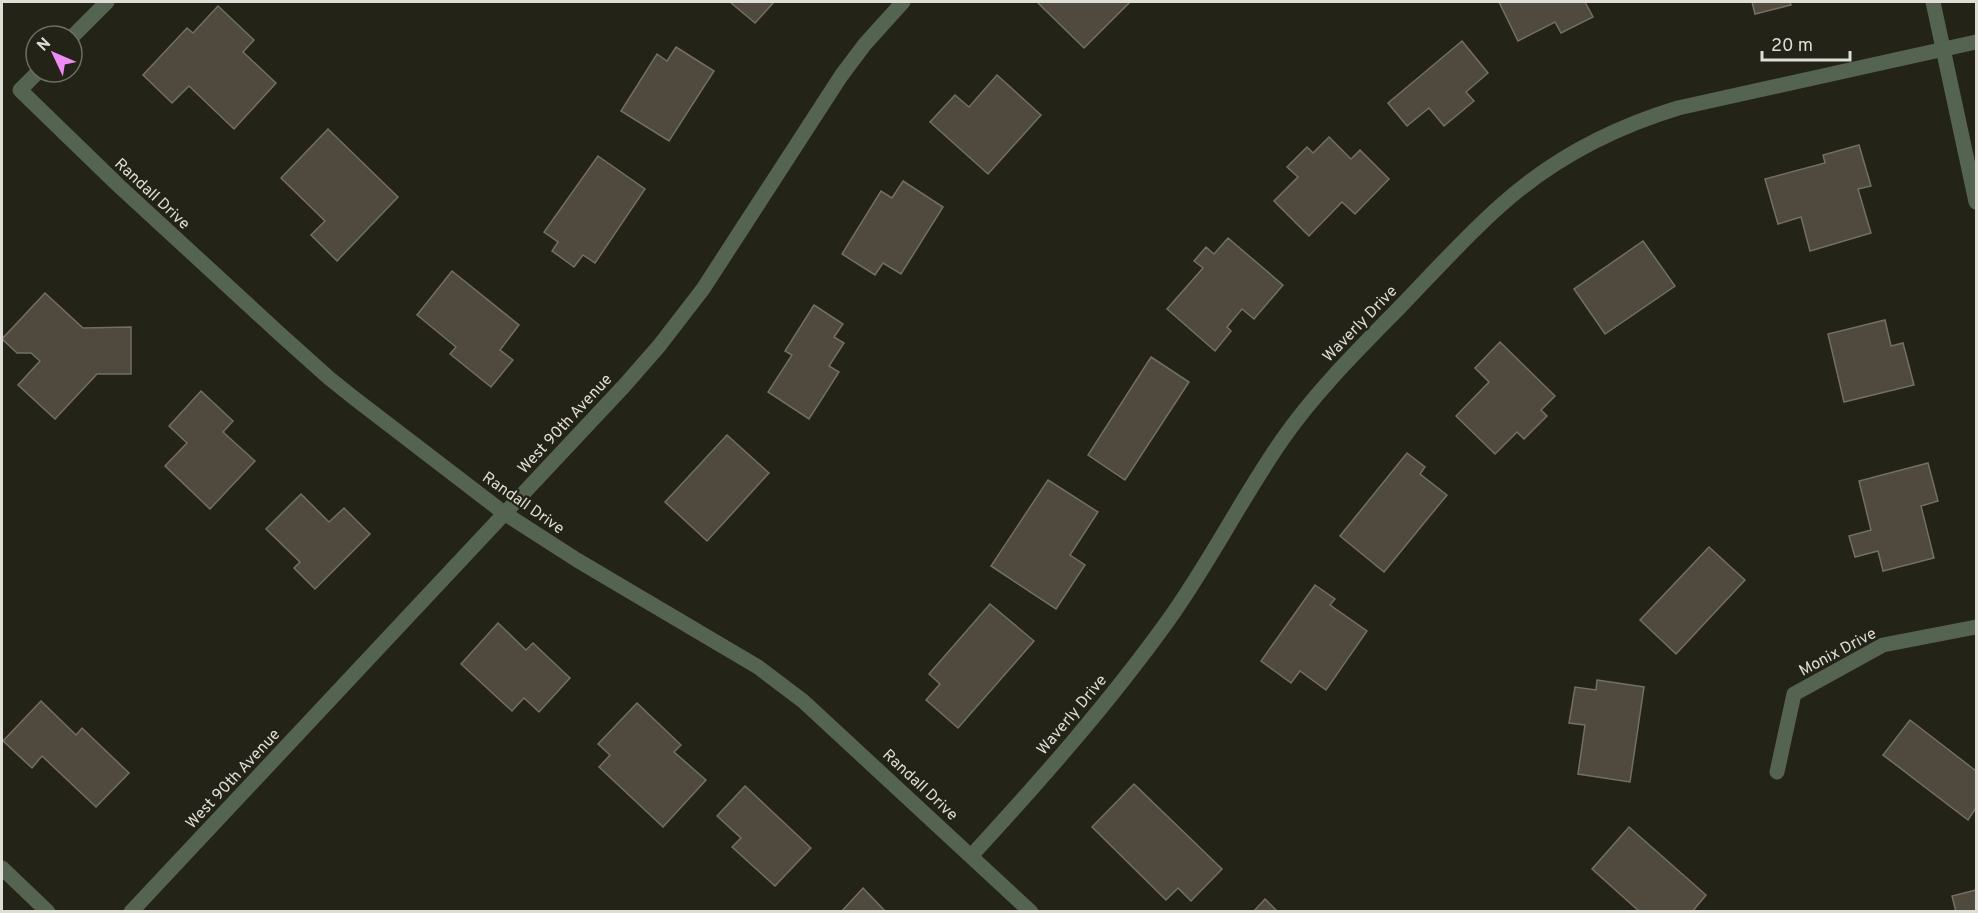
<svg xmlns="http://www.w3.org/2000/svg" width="1978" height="913" font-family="Overpass,sans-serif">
<rect width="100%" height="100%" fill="#232318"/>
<g fill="#4f493e" stroke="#756e62" stroke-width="1.5">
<polygon points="730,2 774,2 755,23"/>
<polygon points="1037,2 1130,2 1084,48"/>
<polygon points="1499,2 1585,2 1593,17 1561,33 1555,22 1518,41"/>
<polygon points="1752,2 1790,2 1791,5 1755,14"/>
<polygon points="218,6 254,40 243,52 276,83 234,129 189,86 172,103 143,75 187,28 193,33"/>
<polygon points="1462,41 1488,73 1466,92 1474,101 1444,126 1429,108 1407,126 1388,103"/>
<polygon points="676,47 714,71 669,141 621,111 657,54 667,61"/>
<polygon points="997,75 1041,115 988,174 930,122 955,95 969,107"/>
<polygon points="328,129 398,197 337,261 311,235 325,221 281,178"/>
<polygon points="1329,137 1351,159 1360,150 1389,179 1355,214 1342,202 1309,236 1274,201 1298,177 1287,167 1307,147 1313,153"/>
<polygon points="1859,145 1871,186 1858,189 1871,233 1810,251 1801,217 1778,224 1765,179 1825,163 1823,155"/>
<polygon points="598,156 645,189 595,263 583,255 574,267 552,251 558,242 544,232"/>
<polygon points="903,181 943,207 901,274 883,263 875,275 842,254 881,191 892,198"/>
<polygon points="1228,238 1283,285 1254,319 1242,309 1227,327 1231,331 1215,351 1167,309 1203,268 1194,261 1206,247 1214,254"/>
<polygon points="1643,241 1675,286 1605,334 1574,289"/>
<polygon points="452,271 519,325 500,350 513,360 491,387 450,354 456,347 417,315"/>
<polygon points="45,293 83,328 131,327 131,374 97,374 55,419 18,385 40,361 31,353 17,353 2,339"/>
<polygon points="814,305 843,324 834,337 844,343 829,366 839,372 809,419 768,392 792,355 785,351"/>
<polygon points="1885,320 1891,346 1903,343 1914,385 1844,402 1828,334"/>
<polygon points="1500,342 1555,396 1541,410 1547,416 1524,439 1517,432 1495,454 1456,416 1489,382 1475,368"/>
<polygon points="1151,357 1189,382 1125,480 1088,455"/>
<polygon points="201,391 233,421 223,432 255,461 210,509 165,466 187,443 169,426"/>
<polygon points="727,435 769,473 707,541 665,502"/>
<polygon points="1407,453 1425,467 1420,474 1447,495 1384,572 1340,536"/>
<polygon points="1928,463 1938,501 1921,506 1934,558 1883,571 1878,551 1855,557 1849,536 1871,530 1859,481"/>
<polygon points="1048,480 1098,512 1070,555 1085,565 1056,609 991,566"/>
<polygon points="301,494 329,522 344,508 370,534 315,589 294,568 300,562 266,529"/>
<polygon points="1709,547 1745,580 1676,654 1640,620"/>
<polygon points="1315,585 1335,599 1330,605 1367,631 1326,690 1300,671 1291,683 1261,661"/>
<polygon points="990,604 1034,641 958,728 926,700 940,684 929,674"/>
<polygon points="498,623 526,650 533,643 570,678 539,712 524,698 512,711 461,664"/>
<polygon points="1597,680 1644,687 1630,782 1578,774 1585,725 1569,723 1575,687 1596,690"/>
<polygon points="41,701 76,735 82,728 129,773 96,807 42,756 32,768 3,741"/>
<polygon points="637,703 681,745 674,752 706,780 663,827 599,767 610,755 598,744"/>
<polygon points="1910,720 1976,771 1976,808 1968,820 1883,755"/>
<polygon points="1134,784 1222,869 1191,901 1178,888 1166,900 1092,827"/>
<polygon points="745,786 811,848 775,886 732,847 741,838 717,816"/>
<polygon points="1629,827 1706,895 1692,912 1640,912 1592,869"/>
<polygon points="863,888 886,912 841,912"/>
<polygon points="1976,890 1976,912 1956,912 1952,896"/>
<polygon points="1265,899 1278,912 1253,912"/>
</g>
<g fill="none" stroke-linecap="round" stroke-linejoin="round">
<g stroke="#546450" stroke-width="15">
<polyline points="1933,2 1976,202"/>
<polyline points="72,37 107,2"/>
<polyline points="38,72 20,90 118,185 281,335 329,378 354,398 504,513 577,560 758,667 803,701 1031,912"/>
<polyline points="1777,772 1794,694 1883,645 1976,627"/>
<path d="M972,855c68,-74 136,-151 195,-233 42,-58 74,-123 115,-182 34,-49 77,-91 118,-133 33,-34 65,-70 100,-101 52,-47 112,-78 178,-98l298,-66"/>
<polyline points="2,868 48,912"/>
<polyline points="131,912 624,386 659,346 703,289 841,76 865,44 903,2"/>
</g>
</g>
<g text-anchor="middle" stroke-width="4.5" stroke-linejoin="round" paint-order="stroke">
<g font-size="16" fill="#deded7" stroke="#232318">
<text transform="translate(153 193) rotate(43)" y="6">Randall Drive</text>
<text transform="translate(1359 323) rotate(-46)" y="6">Waverly Drive</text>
<text transform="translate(564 423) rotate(-47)" y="6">West 90th Avenue</text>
<text transform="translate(524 502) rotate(35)" y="6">Randall Drive</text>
<text transform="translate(1837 651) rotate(-28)" y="6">Monix Drive</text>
<text transform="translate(1071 714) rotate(-50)" y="6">Waverly Drive</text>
<text transform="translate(232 778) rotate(-47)" y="6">West 90th Avenue</text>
<text transform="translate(921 784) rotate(43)" y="6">Randall Drive</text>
</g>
</g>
<rect width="1978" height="913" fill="none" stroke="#deded7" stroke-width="6"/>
<g transform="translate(54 54) rotate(314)"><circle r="28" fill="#232318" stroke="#6e6e64" stroke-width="1.5"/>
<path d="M0-4.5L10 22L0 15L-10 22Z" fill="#f08bf5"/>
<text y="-9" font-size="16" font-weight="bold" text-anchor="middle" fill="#deded7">N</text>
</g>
<path d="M1762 51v9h88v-9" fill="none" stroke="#deded7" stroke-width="3"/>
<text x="1771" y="51" font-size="18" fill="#deded7" stroke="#232318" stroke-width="4.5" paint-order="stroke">20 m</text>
</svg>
